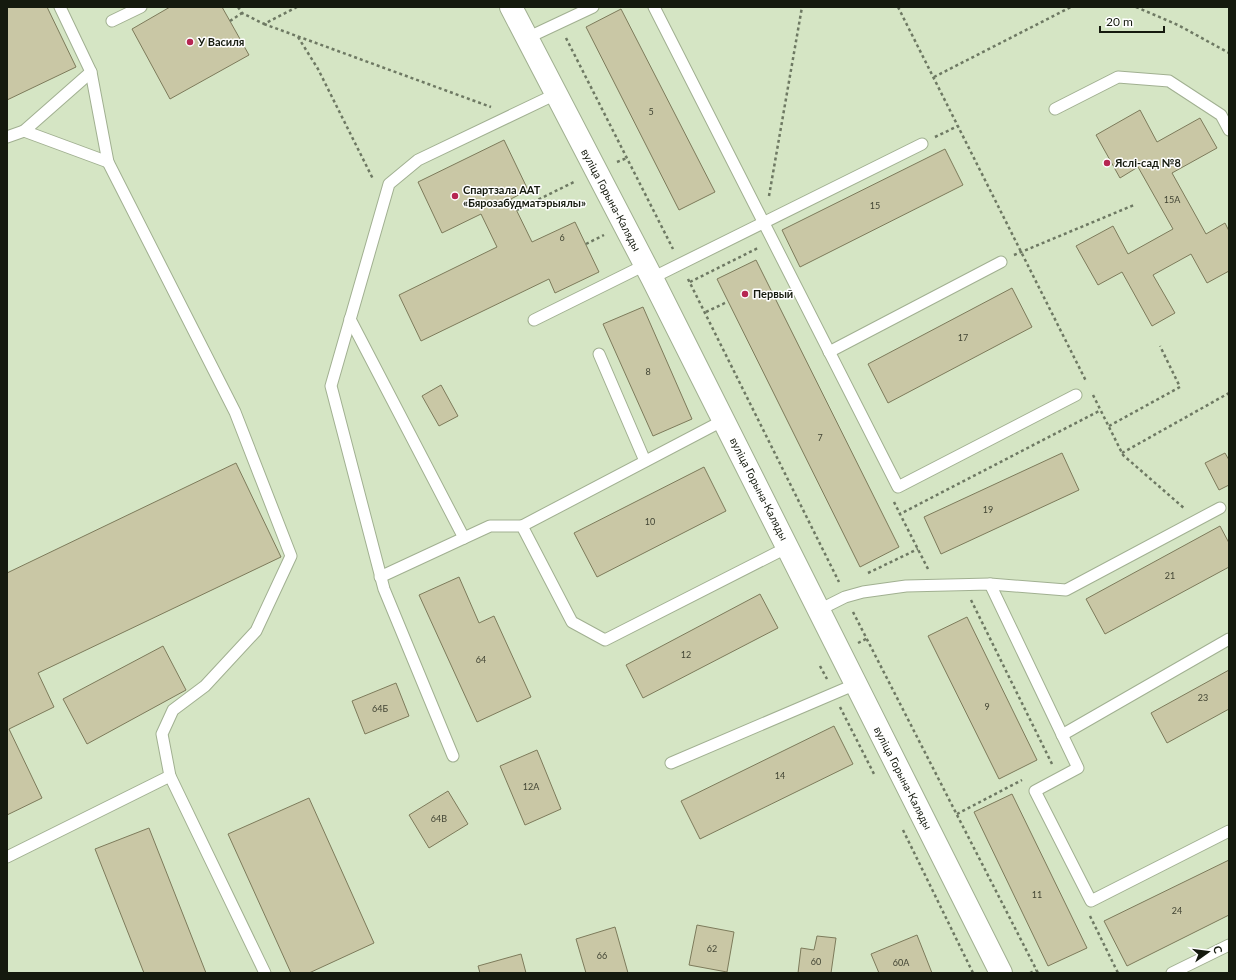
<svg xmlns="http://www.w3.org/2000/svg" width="1236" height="980" font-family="Lato,sans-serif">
<rect width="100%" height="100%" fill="#d5e5c4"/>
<g fill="#c9c7a5" stroke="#7d7b5b">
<polygon points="7,7 47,7 76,67 7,100"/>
<polygon points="170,7 222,7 249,55 170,99 132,29"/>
<polygon points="621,9 715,192 679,210 586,27"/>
<polygon points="1140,110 1157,142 1200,118 1217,148 1172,173 1206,234 1225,223 1229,231 1229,271 1207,283 1191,254 1153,275 1175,313 1152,326 1122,272 1098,285 1076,246 1113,226 1128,254 1173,229 1138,167 1120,178 1096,135"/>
<polygon points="504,140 528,190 511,199 532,242 575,222 599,272 555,293 549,279 421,341 399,295 497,247 481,214 442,233 418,182"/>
<polygon points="945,149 963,185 800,267 782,230"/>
<polygon points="756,260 899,547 860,567 717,279"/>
<polygon points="1012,288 1032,327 888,403 868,364"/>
<polygon points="643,307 692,419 653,436 603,324"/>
<polygon points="441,385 458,416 439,426 422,396"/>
<polygon points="1062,453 1079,490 941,554 924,517"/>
<polygon points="1225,453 1229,460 1229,485 1219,490 1205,463"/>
<polygon points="236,463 281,557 38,673 54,707 9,729 42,798 7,815 7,573"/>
<polygon points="704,467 726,511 597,577 574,533"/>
<polygon points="1220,526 1229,543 1229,567 1105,634 1086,599"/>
<polygon points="459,577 479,623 494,616 531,697 477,722 419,595"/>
<polygon points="760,594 778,628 643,698 626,665"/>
<polygon points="967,617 1037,760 999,779 928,636"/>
<polygon points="163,646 186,690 87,744 63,699"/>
<polygon points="1229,670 1229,709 1167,743 1151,713"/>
<polygon points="396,683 409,716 365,734 352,701"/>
<polygon points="834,726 853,764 700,839 681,801"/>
<polygon points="537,750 561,809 525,825 500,766"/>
<polygon points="448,791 468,824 429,848 409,815"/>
<polygon points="1012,794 1087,948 1048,966 974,812"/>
<polygon points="309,798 374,943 309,973 291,973 228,834"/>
<polygon points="149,828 206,973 144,973 95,849"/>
<polygon points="1229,860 1229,915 1127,966 1104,921"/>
<polygon points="697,925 734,932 727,972 689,965"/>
<polygon points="615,927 628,973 586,973 576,939"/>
<polygon points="917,935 932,973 879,973 871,954"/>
<polygon points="817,936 836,938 831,973 798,973 801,948 814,950"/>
<polygon points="521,954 526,973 480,973 478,966"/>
</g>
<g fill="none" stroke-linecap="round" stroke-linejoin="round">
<defs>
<g id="lane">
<polyline points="60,7 91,72 108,162 235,412 291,556 256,631 205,686 173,710 162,734 170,776 265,973"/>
<polyline points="654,7 898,487 1076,395"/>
<polyline points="112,21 141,7"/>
<polyline points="527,38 593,7"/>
<polyline points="1055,109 1118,77 1169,81 1221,115 1229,130"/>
<polyline points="24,131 91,72"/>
<polyline points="7,137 24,131 108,162"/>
<polyline points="652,278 922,144"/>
<polyline points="350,319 464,538 490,526 522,526 572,622 605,640 788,547"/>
<polyline points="534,320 645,265"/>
<polyline points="829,352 1001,262"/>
<polyline points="599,354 645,461"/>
<polyline points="522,526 724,420"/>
<polyline points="380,577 464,538"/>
<polyline points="990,584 1078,768 1035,791 1091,901 1229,831"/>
<polyline points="819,610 845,597 863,592 906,586 990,584 1066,590 1220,508"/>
<polyline points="1062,735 1229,639"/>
<polyline points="453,756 384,589 331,386 389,184 418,160 556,94"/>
<polyline points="671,763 856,684"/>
<polyline points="7,857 170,776"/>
<polyline points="1172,973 1229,945"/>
</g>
<polyline id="secondary" points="511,7 652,278 1001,973"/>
</defs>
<use href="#lane" stroke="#a1b091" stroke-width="13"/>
<use href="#secondary" stroke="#a1b091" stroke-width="24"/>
<g stroke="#6e7963" stroke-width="2.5" stroke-dasharray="3 3" stroke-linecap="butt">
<polyline points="238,7 242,13 264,24 297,7"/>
<polyline points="898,7 1086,381"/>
<polyline points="1136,7 1178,25 1229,53"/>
<polyline points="230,21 242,13"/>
<polyline points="264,24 491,107"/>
<polyline points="298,37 318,69 373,179"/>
<polyline points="566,38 673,249"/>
<polyline points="934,77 1071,7"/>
<polyline points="935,137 958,126"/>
<polyline points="617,162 627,158"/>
<polyline points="769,196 802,7"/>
<polyline points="517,210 576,181"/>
<polyline points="586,244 604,235"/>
<polyline points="1014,255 1134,205"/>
<polyline points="688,279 839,582"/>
<polyline points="690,282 758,248"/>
<polyline points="706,312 727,302"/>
<polyline points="1093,395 1123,455 1185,509"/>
<polyline points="1109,426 1180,387 1160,346"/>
<polyline points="1122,453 1229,393"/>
<polyline points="894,502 900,514"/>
<polyline points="928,569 900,514 1101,410"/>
<polyline points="868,573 918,549"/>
<polyline points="971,600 1052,764"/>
<polyline points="853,612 1038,973"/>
<polyline points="858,643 868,638"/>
<polyline points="820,666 827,679"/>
<polyline points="840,707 874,774"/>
<polyline points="957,814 1022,780"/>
<polyline points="903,830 973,973"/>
<polyline points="1090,916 1118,973"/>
<polyline points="1030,973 1036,970"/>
</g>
<use href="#lane" stroke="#fff" stroke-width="11"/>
<use href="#secondary" stroke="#fff" stroke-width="22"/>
</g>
<g fill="#b62652" stroke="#fff" stroke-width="1.5">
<circle cx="190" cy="42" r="4"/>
<circle cx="1107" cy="163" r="4"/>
<circle cx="455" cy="196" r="4"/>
<circle cx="745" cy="294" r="4"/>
</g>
<g text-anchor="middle" stroke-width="3" stroke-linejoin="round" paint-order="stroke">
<g font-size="9" fill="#424534">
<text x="651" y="115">5</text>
<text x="1172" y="203">15А</text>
<text x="875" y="209">15</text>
<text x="562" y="241">6</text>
<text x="963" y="341">17</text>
<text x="648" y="375">8</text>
<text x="820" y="441">7</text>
<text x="988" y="513">19</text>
<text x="650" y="525">10</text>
<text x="1170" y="579">21</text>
<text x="686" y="658">12</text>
<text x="481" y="663">64</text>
<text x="1203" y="701">23</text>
<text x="987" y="710">9</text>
<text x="380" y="712">64Б</text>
<text x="780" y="779">14</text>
<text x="531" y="790">12А</text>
<text x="439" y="822">64В</text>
<text x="1037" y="898">11</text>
<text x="1177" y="914">24</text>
<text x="712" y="952">62</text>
<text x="602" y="959">66</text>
<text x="816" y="965">60</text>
<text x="901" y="966">60А</text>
</g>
<g font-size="11" font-weight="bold" fill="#151a0e" stroke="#fff" text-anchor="start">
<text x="198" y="46">У Василя</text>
<text x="1115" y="167">Яслі-сад №8</text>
<text x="463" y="194">Спартзала ААТ<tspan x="463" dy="13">«Бярозабудматэрыялы»</tspan></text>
<text x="753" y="298">Первый</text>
</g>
<g font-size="11" fill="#151a0e" stroke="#fff">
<text transform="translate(611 200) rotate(62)" y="4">вуліца Горына-Каляды</text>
<text transform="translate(759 489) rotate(63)" y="4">вуліца Горына-Каляды</text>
<text transform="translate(903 778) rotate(63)" y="4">вуліца Горына-Каляды</text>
</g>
</g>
<rect width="1236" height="980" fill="none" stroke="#151a0e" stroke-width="16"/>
<g transform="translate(1208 952) rotate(76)" stroke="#ffffff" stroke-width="3" paint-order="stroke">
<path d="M0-3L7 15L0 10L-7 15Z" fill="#151a0e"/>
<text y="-6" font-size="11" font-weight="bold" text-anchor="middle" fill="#151a0e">С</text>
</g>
<path d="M1100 26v6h64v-6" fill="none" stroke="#151a0e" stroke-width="2"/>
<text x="1106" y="26" font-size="12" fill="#151a0e" stroke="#ffffff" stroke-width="3" paint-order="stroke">20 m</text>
</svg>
